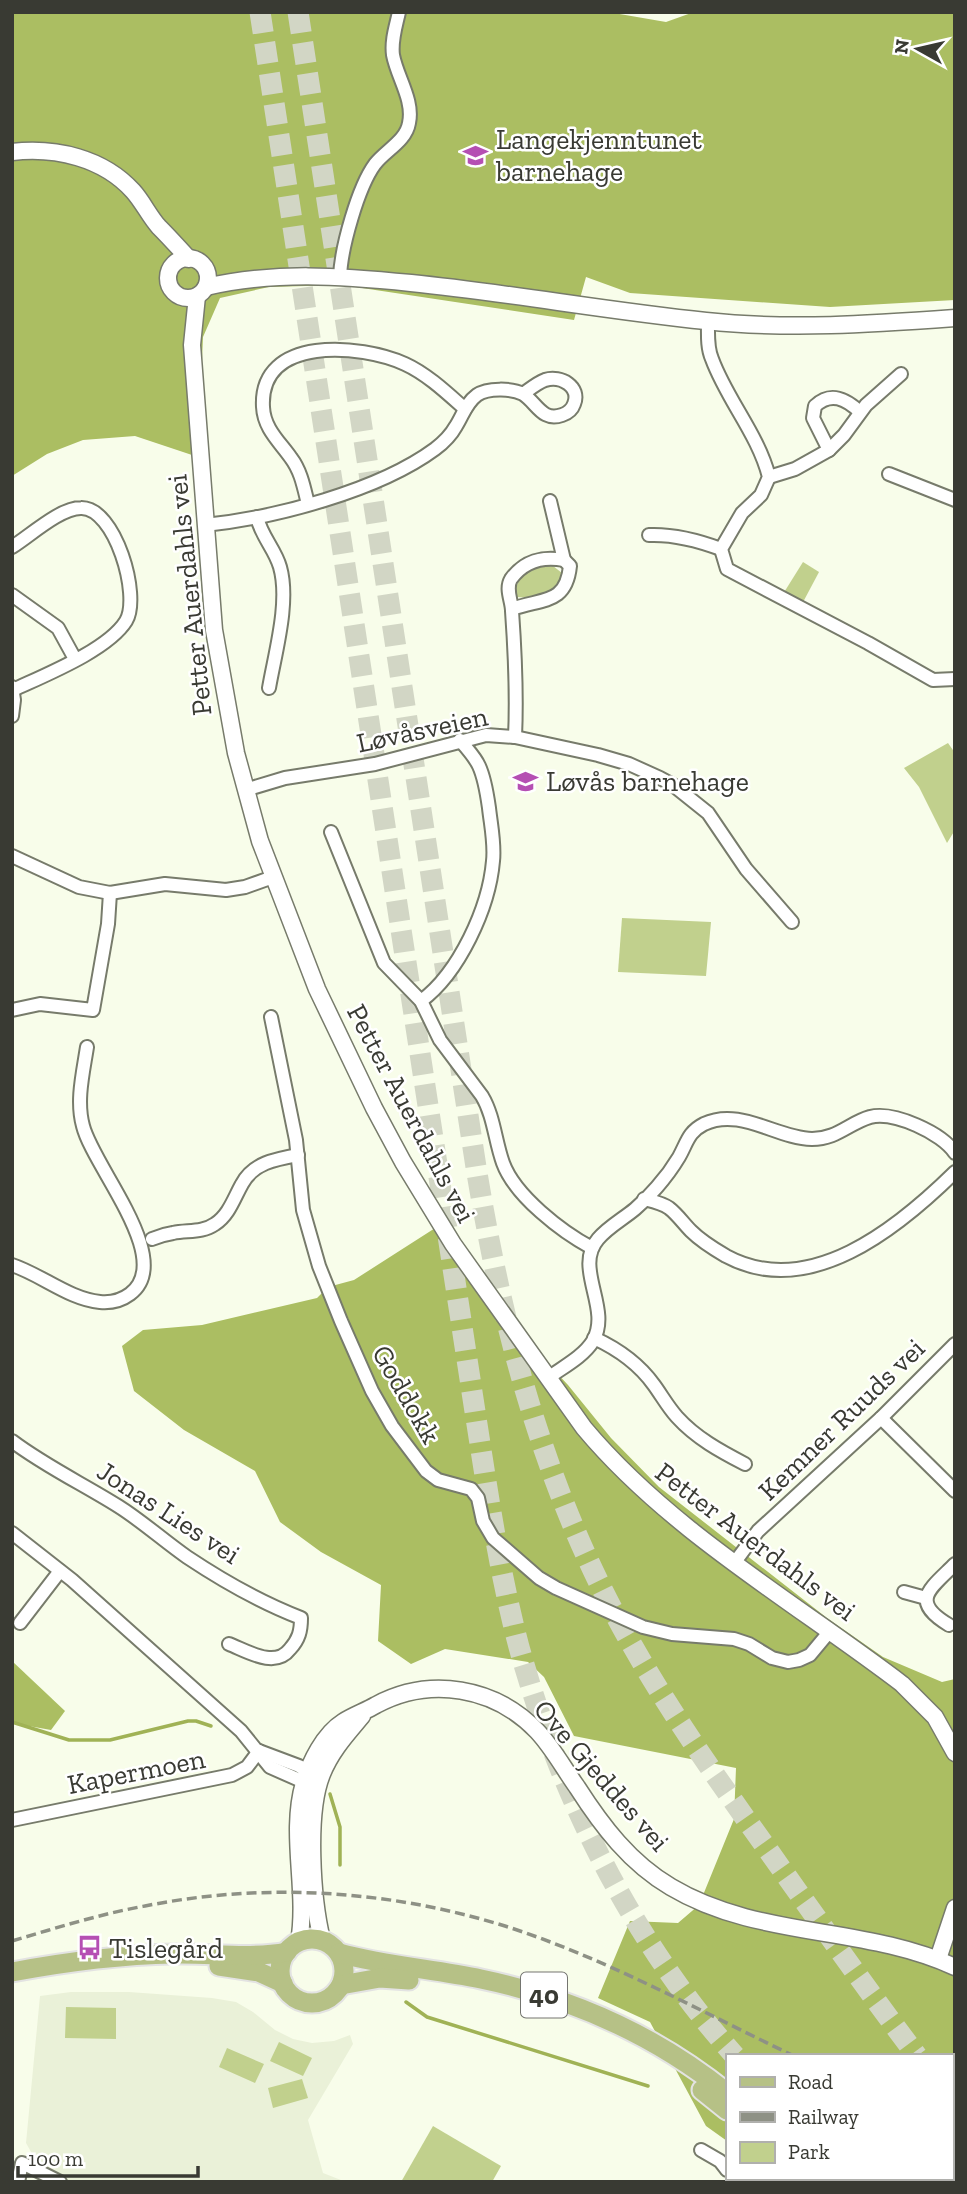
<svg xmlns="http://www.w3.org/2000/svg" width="967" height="2194" font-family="'Zilla Slab',serif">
<rect width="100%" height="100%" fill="#f8fdea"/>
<polygon fill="#eaf1d8" points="71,1992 129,1992 212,1998 236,2002 253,2012 275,2030 293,2039 312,2043 334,2041 350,2035 353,2044 308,2120 323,2173 346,2182 67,2182 39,2166 26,2143 40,1996"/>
<g fill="#c1d08d">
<polygon points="803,562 819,572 802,604 783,594"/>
<path d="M542,565l11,1 9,7 1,9 -9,12 -20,4 -18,-1c-3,-18 12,-26 26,-32z"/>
<polygon points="948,743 955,753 955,830 947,843 919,787 904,768"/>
<polygon points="622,918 711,922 706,976 618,972"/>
<polygon points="66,2007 116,2008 116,2039 65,2038"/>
<polygon points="279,2042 312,2058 303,2076 270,2061"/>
<polygon points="227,2048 264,2064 255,2083 219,2067"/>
<polygon points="302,2079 308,2098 273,2108 268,2088"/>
<polygon points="433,2126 501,2166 492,2182 401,2182"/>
</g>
<g fill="#abbe62">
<polygon points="12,12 608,12 666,22 694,12 955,12 955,300 830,307 630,293 586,277 574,320 342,285 269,287 220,298 203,337 200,408 204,459 135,436 83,440 47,454 12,476"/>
<polygon points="443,1223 521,1335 568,1385 611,1438 659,1487 827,1618 883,1657 942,1682 955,1679 955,2122 951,2120 951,2056 727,2056 727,2141 706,2126 650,2022 598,1998 630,1921 678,1923 699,1905 734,1819 736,1768 574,1736 544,1677 528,1662 445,1649 411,1664 378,1641 381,1585 321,1552 280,1522 255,1471 184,1430 134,1391 122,1346 143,1330 202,1325 317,1298 328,1287 354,1280"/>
<polygon points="12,1661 65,1711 51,1730 12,1723"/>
</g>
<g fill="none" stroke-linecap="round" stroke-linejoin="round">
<g stroke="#a0b255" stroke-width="3.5">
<polyline points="12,1722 69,1740 110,1740 188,1721 196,1721 211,1726"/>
<polyline points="330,1794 340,1827 340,1865"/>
<polyline points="406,2002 427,2017 648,2086"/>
</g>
<g stroke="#d2d6c5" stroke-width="21" stroke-dasharray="21 10" stroke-linecap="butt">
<path d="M260,12l216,1406c12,76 23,153 43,229 41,148 113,294 216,409"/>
<path d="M298,12l178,1155c22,134 53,262 109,386 48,107 115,202 183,297 49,69 98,138 149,206"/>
<polyline points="951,2100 955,2104"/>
</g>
<defs>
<g id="minor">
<path d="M340,277c1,-29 18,-90 35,-113 11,-14 31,-23 34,-41 5,-23 -12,-46 -16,-68 -2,-15 3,-29 6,-43"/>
<path d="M708,322c0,12 -1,26 4,37 15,41 46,75 57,118l-8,18 -19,18 -21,36 6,20 141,74 65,37 22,-1"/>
<path d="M829,450l-16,-32 2,-12c16,-15 31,-7 45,6"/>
<polyline points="889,474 955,500"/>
<polyline points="769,477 795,469 829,450 844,435 866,405 901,374"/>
<polyline points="550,501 564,560"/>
<path d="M308,504c-4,-16 -7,-33 -17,-46 -11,-16 -27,-29 -28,-51 -4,-72 98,-63 142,-43 22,10 42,29 60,45"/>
<path d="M257,517c4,19 18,32 23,50 10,35 -5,86 -11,121"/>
<path d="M205,525c69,-7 173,-34 230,-76 8,-6 16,-14 21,-23 7,-11 10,-23 21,-31 10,-7 35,-7 46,-1 14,9 19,28 39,21 6,-2 10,-5 12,-11 7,-17 -13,-29 -29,-24 -8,3 -15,9 -22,14"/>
<path d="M649,535c25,-1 48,5 72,14"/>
<path d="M12,547c19,-12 48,-39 69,-39 34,-1 60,88 45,113 -18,29 -81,54 -113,69"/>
<polyline points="12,595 58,628 75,659"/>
<path d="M512,609c30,-11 54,-4 58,-43l-6,-6c-21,-4 -40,1 -53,19 -6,10 1,22 1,32 3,42 5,84 3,126"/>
<polyline points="12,687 14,700 12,716"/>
<polyline points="245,790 285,778 375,764 486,735 515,737 598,755 629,764 660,778 673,785 708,813 746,869 792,922"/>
<path d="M331,832l53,131 37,38 19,39 42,56c12,20 13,45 21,67 12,33 59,69 89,85"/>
<polyline points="12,856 79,887 110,893 165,884 226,890 245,887 273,877"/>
<path d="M421,1001c38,-28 68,-93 72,-140 2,-17 -2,-35 -4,-53 -2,-14 -4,-29 -10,-42 -4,-9 -12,-17 -19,-26"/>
<polyline points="12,1010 40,1004 93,1010 108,924 110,893"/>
<polyline points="271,1017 296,1140 303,1210 319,1266 341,1321 372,1391 392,1426 426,1471 438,1480 471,1489 478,1498 483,1521 493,1538 539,1578 556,1588 643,1627 672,1634 734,1639 749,1644 772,1658 788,1662 799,1660 810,1655 830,1631"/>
<path d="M644,1199c8,2 18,4 25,9 8,6 15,16 22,23 10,10 23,18 35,25 83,45 172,-28 229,-84"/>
<path d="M152,1239c7,-3 14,-5 21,-6 15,-3 29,0 42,-9 14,-9 19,-26 27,-40 11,-21 34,-25 56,-29"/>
<path d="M12,1265c30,10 57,34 88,37 11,1 22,-2 30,-8 46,-34 -37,-127 -47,-168 -7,-25 0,-53 4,-79"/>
<path d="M594,1338c24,11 45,26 60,47 8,11 14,22 23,32 19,21 43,34 68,47"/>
<path d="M548,1378c15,-11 35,-21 45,-37 19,-33 -20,-73 5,-102 10,-12 25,-20 37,-30 7,-6 16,-15 22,-22 8,-9 16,-20 22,-30 8,-14 9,-25 25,-33 36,-17 72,14 108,15 25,0 37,-16 58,-22 24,-6 72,16 85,36"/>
<polyline points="881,1418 955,1491"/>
<path d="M12,1441c33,25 71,43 106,65 24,15 46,35 69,51 36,24 75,46 114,61 0,13 -2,21 -11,31 -15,20 -43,2 -61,-5"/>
<polyline points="12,1533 72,1580 241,1731 270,1767 304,1782 313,1783"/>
<polyline points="735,1562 758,1531 881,1418 955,1344"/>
<polyline points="904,1592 926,1598"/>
<polyline points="20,1623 60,1571"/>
<path d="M949,1625c-40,-24 -19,-36 6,-61"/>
<polyline points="259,1751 299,1766 315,1777"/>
<polyline points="12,1820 232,1775 247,1767 259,1751"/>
<polyline points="701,2150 720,2161 727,2170"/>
<polyline points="734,2178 737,2182"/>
<polyline points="18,2182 22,2163 60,2182"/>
</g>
<g id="tertiary">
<path d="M12,152c44,-5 91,6 121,39 10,11 16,25 26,36 10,10 20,21 30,32"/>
<circle cx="188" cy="278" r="20"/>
<path d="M206,287c68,-16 136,-11 205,-4 99,10 196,28 295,38 83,9 166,3 249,-3"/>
<path d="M197,296l-5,49 22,285 22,123 24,88 57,148 57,119 29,54 50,82 131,184c86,103 212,175 318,256l33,33 20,36"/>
<path d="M322,1940c-10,-41 -16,-127 0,-166 9,-23 25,-40 40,-58"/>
<path d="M299,1942c9,-52 -10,-108 5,-159 6,-21 20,-49 39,-61 11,-7 23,-11 33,-17 54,-29 119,-18 161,26 16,17 27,38 40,56 25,39 53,76 94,100 87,52 193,38 284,80"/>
<polyline points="938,1959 955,1908"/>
</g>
<g id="primary">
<circle cx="312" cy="1971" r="32"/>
<path d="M339,1953c47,13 95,16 142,26 91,19 174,56 246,114"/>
<polyline points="219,1966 259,1972 283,1983"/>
<path d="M12,1972c53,-10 107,-17 162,-18 37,-1 76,5 113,-2"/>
<polyline points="341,1985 380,1978 409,1980"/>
<polyline points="702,2090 727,2110"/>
<polyline points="801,2178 804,2182"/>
<polyline points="819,2178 822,2182"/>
</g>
<polyline id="trunk" points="861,2178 866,2182"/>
</defs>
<use href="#minor" stroke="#777b6b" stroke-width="16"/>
<use href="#tertiary" stroke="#777b6b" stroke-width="19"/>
<use href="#primary" stroke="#e3e3e2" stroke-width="23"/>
<use href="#trunk" stroke="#e3e3e2" stroke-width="24"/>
<use href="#minor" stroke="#fff" stroke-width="12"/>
<use href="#tertiary" stroke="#fff" stroke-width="16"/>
<use href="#primary" stroke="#b6c186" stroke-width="19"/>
<use href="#trunk" stroke="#9eac5e" stroke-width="21"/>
<g stroke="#8e9185" stroke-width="3.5" stroke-dasharray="10 5" stroke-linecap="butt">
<path d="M12,1941c44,-13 88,-27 133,-35 119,-24 244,-16 360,20 100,32 195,85 289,130"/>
<polyline points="951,2131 955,2132"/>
</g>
</g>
<defs>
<symbol id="school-bare" viewBox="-9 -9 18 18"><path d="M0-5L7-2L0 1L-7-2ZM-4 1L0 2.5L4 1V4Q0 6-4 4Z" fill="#b54fb3" stroke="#fff" stroke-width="2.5" paint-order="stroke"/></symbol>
<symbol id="bus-bare" viewBox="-9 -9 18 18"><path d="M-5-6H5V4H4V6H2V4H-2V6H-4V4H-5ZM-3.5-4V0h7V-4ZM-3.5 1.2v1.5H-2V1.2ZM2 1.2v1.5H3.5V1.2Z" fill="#b54fb3" stroke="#fff" stroke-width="2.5" paint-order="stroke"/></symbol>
</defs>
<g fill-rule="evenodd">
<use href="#school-bare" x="458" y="138" width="35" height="35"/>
<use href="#school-bare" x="508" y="764" width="35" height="35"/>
<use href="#bus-bare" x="72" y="1930" width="35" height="35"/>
</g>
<g text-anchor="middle" stroke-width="5" stroke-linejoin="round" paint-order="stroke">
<rect fill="#fff" stroke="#747570" stroke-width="2" x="521" y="1972.5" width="46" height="45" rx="5"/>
<g font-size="26" font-weight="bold" fill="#393a33">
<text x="544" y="2004">40</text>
</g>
<g font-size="28" fill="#393a33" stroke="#fff" text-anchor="start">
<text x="496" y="149">Langekjenntunet<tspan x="496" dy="32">barnehage</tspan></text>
<text x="546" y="791">Løvås barnehage</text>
<text x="109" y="1958">Tislegård</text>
</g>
<g font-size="28" fill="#393a33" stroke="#fff">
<text transform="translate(189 595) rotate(-96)" y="10">Petter Auerdahls vei</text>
<text transform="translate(422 729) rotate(-12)" y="10">Løvåsveien</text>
<text transform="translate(412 1113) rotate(62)" y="10">Petter Auerdahls vei</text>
<text transform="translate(407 1394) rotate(60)" y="10">Goddokk</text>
<text transform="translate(841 1419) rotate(-44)" y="10">Kemner Ruuds vei</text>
<text transform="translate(169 1512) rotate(33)" y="10">Jonas Lies vei</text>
<text transform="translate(756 1541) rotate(37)" y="10">Petter Auerdahls vei</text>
<text transform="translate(136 1771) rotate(-11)" y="10">Kapermoen</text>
<text transform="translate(602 1775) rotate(49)" y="10">Ove Gjeddes vei</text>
</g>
</g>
<rect width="967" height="2194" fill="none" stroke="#393a33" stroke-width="28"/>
<rect x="726" y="2054" width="228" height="126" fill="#ffffff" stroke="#b0b0ad" stroke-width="2"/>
<rect x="740" y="2077" width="35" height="10" fill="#b6c186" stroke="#b0b0ad" stroke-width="2"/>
<text x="788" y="2089" font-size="21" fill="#393a33">Road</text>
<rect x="740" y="2112" width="35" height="10" fill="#8e9185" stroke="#b0b0ad" stroke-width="2"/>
<text x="788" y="2124" font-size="21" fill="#393a33">Railway</text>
<rect x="740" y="2142" width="35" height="21" fill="#c1d08d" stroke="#b0b0ad" stroke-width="2"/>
<text x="788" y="2159" font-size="21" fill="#393a33">Park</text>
<g transform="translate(918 49) rotate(278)" stroke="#ffffff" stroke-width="5" paint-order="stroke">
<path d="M0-5L12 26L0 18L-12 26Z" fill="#393a33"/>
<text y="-10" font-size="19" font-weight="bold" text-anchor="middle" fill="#393a33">N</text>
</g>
<path d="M18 2166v10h180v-10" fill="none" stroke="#393a33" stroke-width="3.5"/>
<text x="28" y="2166" font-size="21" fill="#393a33" stroke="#ffffff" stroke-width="5" paint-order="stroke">100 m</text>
</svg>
